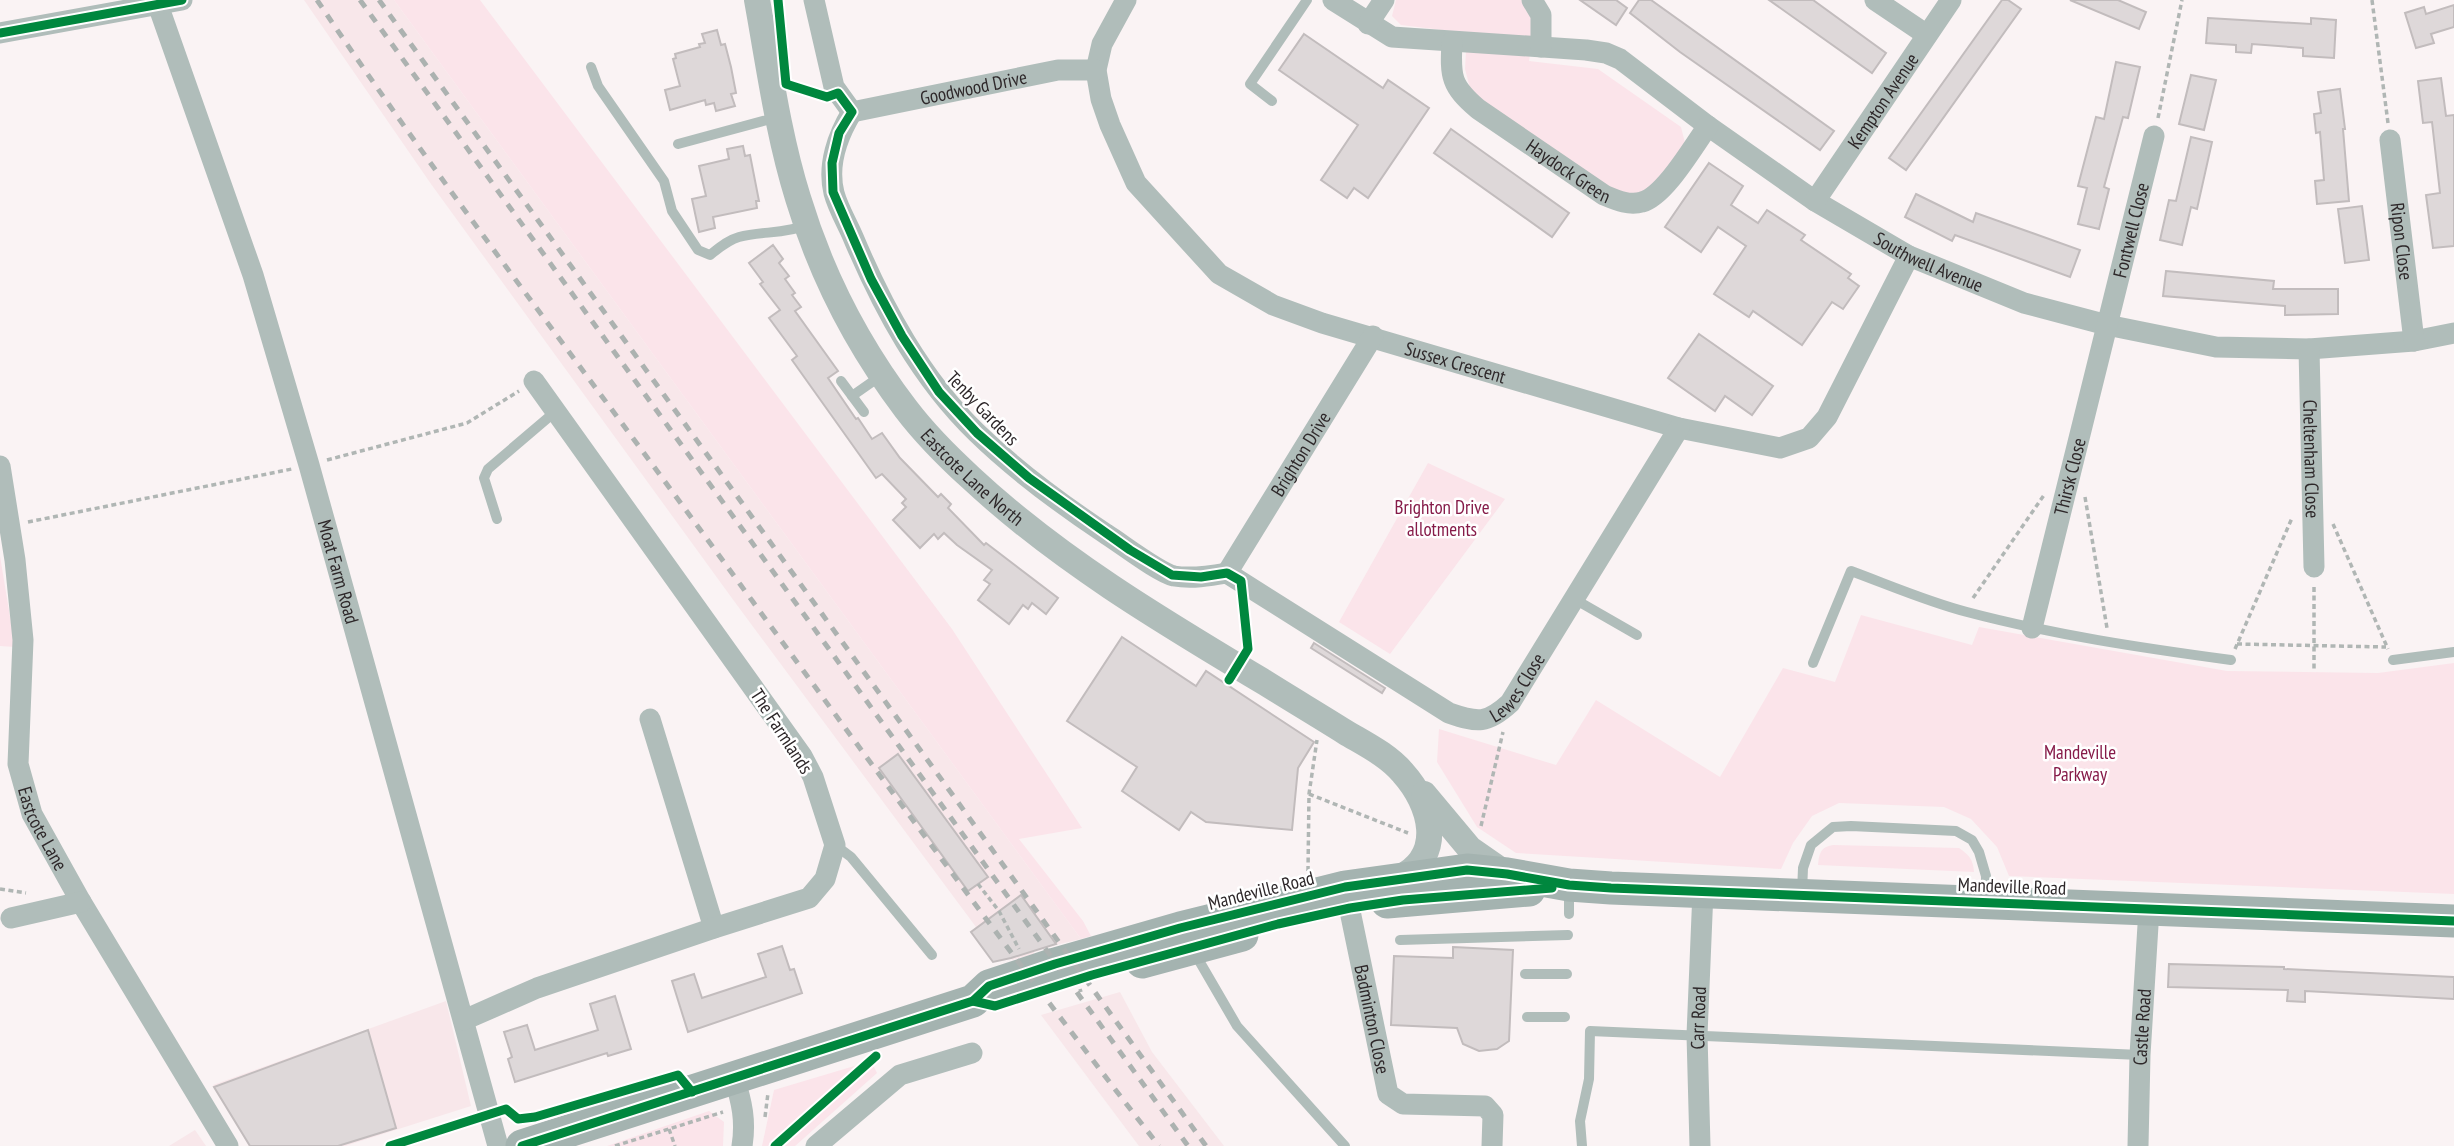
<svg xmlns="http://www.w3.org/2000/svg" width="2454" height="1146" font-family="'PT Sans Narrow',sans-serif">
<rect width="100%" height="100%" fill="#faf3f4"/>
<g fill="#f8e7ea">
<polygon points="304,0 394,0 1081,939 1034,950 1034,954 1012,960 1011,957 993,962 971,932 976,927 734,601 431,184"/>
<polygon points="1120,992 1152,1052 1224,1146 1139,1146 1041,1015"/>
<polygon points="446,1001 471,1106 345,1146 249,1146 213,1085"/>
<polygon points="195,1130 206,1146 169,1146"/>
</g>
<g fill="#fbe4ea">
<polygon points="394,0 480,0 952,629 1082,828 1019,839 1083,921 1091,936 1081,939"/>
<polygon points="1396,0 1521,0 1529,6 1534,30 1529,61 1598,69 1681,127 1685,143 1655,185 1636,195 1611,189 1471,92 1465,69 1467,33 1401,25 1392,16"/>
<polygon points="1428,463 1505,499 1390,654 1339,622"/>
<polygon points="0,556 15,647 0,646"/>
<polygon points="1861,615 1972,645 1979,627 2227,671 2378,673 2454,663 2454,894 2009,876 1997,847 1971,819 1944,807 1839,803 1812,816 1793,843 1781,869 1516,853 1477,827 1437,762 1439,729 1556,765 1596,700 1720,777 1783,668 1835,682"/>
<path d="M1833,845l126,3c10,7 14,11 15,24l-156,-7c1,-12 3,-18 15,-20z"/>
<polygon points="871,1061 877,1073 795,1146 762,1146 774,1090"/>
<polygon points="709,1111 724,1122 723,1146 607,1146"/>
</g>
<g fill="#ded8d9" stroke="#c2bcbd" stroke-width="2">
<polygon points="1580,0 1616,0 1627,8 1616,25"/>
<polygon points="1639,0 1651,0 1834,131 1820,150 1680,52 1630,13"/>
<polygon points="1769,0 1813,0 1886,53 1872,73"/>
<polygon points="2002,0 2008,0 2021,9 1906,170 1889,158"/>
<polygon points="2070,0 2118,0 2146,12 2139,29"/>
<polygon points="2454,5 2454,27 2431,34 2434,43 2416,48 2405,13 2424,7 2426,14"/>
<polygon points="2208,18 2311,24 2311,18 2336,20 2334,58 2303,56 2303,48 2252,44 2251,53 2236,52 2236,45 2206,43"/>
<polygon points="717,30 721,45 725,44 731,67 736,93 731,94 735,106 716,111 714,103 706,105 705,100 670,110 665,90 680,86 673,59 676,58 675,54 700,47 699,44 705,43 702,34"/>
<polygon points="1304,34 1383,88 1388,80 1429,108 1368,198 1354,188 1347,198 1321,180 1358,125 1279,70"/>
<polygon points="2116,62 2140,67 2128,118 2123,117 2104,187 2109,189 2099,229 2078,224 2087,188 2078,186 2096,117 2104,119"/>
<polygon points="2191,75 2216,80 2204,130 2179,124"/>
<polygon points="2441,78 2446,116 2454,115 2454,246 2433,248 2426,195 2440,193 2432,122 2423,123 2418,81"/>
<polygon points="2340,89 2345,129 2343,129 2349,201 2317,204 2315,181 2324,180 2320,132 2316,133 2314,114 2321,113 2318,92"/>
<polygon points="1451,129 1569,213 1552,237 1434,153"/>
<polygon points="2191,137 2212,142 2197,209 2191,207 2182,245 2160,240 2169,200 2176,201"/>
<polygon points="743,146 745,156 750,155 759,201 756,201 757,208 713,217 715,228 699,232 692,199 706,196 699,166 729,159 727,149"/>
<polygon points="1709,163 1743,186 1731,205 1758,223 1767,210 1805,235 1801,240 1851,274 1848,278 1859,286 1843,309 1832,302 1802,345 1753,311 1749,317 1714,294 1746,246 1718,227 1701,252 1665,227"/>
<polygon points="1916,194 1973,222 1976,213 2080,250 2070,277 1955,235 1952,241 1905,217"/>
<polygon points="2362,206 2369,260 2345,263 2338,209"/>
<polygon points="773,245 783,259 779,263 789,276 785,279 795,293 792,295 801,307 795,311 838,371 828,378 856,419 858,418 872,439 882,433 900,458 938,497 941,494 951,504 948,508 984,545 986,543 1058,598 1046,614 1032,603 1028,609 1023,605 1009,624 978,600 990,584 984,580 992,570 957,545 944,533 938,539 934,534 920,548 893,520 906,507 902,503 906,499 882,474 876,478 792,360 797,356 769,318 780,310 760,284 763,282 749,263"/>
<polygon points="2166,271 2274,281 2273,289 2338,289 2338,314 2285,315 2285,306 2163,296"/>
<polygon points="1699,334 1773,386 1752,415 1725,396 1715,411 1668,378"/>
<polygon points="1122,637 1196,686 1206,671 1314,742 1298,768 1292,830 1206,822 1191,812 1179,830 1122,791 1137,767 1067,721"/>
<polygon points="1314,643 1385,688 1382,693 1311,648"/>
<polygon points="898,754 988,877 968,891 879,768"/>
<polygon points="1021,895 1056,944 1011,958 993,962 971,932"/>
<polygon points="782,946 790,970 794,969 802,993 688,1032 672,981 694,974 702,998 766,977 758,954"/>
<polygon points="1453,947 1513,950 1509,1041 1497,1049 1479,1051 1463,1044 1457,1028 1391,1025 1394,956 1453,958"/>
<polygon points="2169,964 2284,967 2284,969 2454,977 2454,999 2305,991 2305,1002 2287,1001 2288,990 2168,987"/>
<polygon points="615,996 631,1049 608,1056 607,1053 515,1082 508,1059 512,1057 504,1032 527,1025 535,1050 598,1030 590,1004"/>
<polygon points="368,1030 396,1128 338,1146 250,1146 214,1087"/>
</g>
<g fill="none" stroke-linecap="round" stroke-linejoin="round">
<g stroke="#b0b6b4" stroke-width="3.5" stroke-dasharray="5 3.5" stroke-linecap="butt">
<polyline points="2372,0 2388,123"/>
<polyline points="2158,118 2182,0"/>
<polyline points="327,460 467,423 519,391"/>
<polyline points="2085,497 2107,628"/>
<polyline points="28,522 292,469"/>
<polyline points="2333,524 2388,649"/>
<polyline points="2314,587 2314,672"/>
<polyline points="1973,598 2044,495"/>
<polyline points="2237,644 2386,647"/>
<polyline points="2235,649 2292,518"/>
<polyline points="1309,794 1408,833"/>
<polyline points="1481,826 1503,732"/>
<polyline points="1308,871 1309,794 1317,740"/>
<polyline points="978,884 999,911 1019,949"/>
<polyline points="0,889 26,893"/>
<polyline points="1080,989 1081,992"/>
<polyline points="765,1117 768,1093"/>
<polyline points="669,1129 675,1146"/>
<polyline points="615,1146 723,1112"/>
</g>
<g stroke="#b0bdba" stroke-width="10">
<path d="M591,67l7,19 66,95 8,30 26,39 12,5c9,-7 18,-15 29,-18 23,-6 46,-3 68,-12"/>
<polyline points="1272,101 1250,84 1307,0"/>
<polyline points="678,144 778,117"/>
<polyline points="841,381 864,412"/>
<polyline points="852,396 882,375"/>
<polyline points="497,519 484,478 488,469 556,411"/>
<polyline points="1576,600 1637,635"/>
<polyline points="2393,660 2454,652"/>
<path d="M1813,663l38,-92c38,14 77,31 116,41 87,23 175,36 264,48"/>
<polyline points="835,845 851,857 932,955"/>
<polyline points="1802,892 1803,868 1811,845 1833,827 1851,826 1956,831 1972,840 1979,852 1986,876 1986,900"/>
<polyline points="1569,914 1569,888"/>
<polyline points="1400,940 1568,935"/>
<polyline points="1194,952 1237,1026 1345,1146"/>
<polyline points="1525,974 1567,974"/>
<polyline points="1527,1017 1565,1017"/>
<polyline points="390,1146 488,1114"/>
<polyline points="1582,1146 1580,1121 1589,1079 1590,1031 2140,1055"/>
</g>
<g stroke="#b0bdba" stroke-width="21">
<polyline points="814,0 834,87 852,112"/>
<path id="s1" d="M1126,0l-24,44 -6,26 5,29 9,26 26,58 83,91 54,31 49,18 357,105 101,20 29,-10 18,-21 82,-161"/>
<path id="s2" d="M1333,0l59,37 194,13 20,3 14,6 88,67 107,75 94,55 115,47 83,22 109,22 93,2 105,-8 40,-8"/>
<polyline points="1532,0 1541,15 1541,47"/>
<polyline points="1875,0 1927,35"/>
<path id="s3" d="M158,5l95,270 56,190 189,681"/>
<polyline points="1368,24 1384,0"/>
<polyline points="0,33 182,0"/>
<path id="s4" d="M1452,42c-2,35 -1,44 26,67l126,86c12,5 25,11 38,7 23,-6 52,-57 66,-76"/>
<path d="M852,112c-14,23 -25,53 -18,81 4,15 13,30 19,44 30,71 68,142 124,196 39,38 84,71 129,101 16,10 52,38 68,42 17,3 36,0 53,-3"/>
<path id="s5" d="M852,112l206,-42h38"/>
<path id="s6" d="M2390,140l24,201"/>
<path id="s7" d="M1815,201l136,-201"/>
<path id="s8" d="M2309,349l5,218"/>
<path id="s9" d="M0,466l15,94 8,80 -5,124 14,50 49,88 147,244"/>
<path id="s10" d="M1227,573l222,140c29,10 38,11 61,-10l169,-275"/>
<path id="s11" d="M1227,573l146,-237"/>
<path id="s12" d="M2032,628l122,-492"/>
<polyline points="650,719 714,928"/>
<path id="s13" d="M1345,887l43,207 15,10 82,2 8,9 -1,31"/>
<polyline points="11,918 81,902"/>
<polyline points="464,1020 537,988 714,928 809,898 825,879 835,845 813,777 802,756 534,381"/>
<path d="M734,1078c8,24 12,43 8,68"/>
<polyline points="816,1146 900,1075 972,1053"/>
<path id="s14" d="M1700,1146l-3,-111 6,-144"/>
<path id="s15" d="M2138,1146l2,-91 9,-146"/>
</g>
<g stroke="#b0bdba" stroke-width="26">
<path id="s16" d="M757,0c12,66 21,134 41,198 23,76 60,148 108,211 19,25 42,48 65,69 87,81 191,143 293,204 27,17 54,33 81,50 20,12 43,23 58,41 28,31 43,83 -4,105"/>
<polyline points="1424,794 1470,849 1506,874"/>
</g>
<g stroke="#a4b3b0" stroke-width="33">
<polyline points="1387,902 1529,890"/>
<polyline points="1142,962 1242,935"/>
<polyline points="522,1146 973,1001 989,986 1055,964 1180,928 1345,887 1467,870 1507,874 1569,885 1611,888 2454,921"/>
</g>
<g stroke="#acb2b0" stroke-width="5" stroke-dasharray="9 9" stroke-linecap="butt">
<path d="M317,0c114,170 239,333 360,498 159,217 316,435 482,648"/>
<polyline points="360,0 1188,1146"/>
<polyline points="379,0 1206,1146"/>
</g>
<defs>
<g id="cycleway">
<polyline points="778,0 786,84 827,97 838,93 852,112 839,133 832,163 833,192 871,279 902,336 939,392 977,433 1029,478 1130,550 1172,575 1201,577 1227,573 1241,581 1248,649 1229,680"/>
<polyline points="0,33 182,0"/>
<polyline points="973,1001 995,1006 1092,975 1278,924 1350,908 1403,900 1552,888"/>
<polyline points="390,1146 506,1109 518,1119 535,1117 678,1075 692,1092"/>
<polyline points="522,1146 973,1001 989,986 1055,964 1180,928 1345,887 1467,870 1507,874 1569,885 1611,888 2454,921"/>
<polyline points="775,1146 876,1056"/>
</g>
</defs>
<use href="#cycleway" stroke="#fff" stroke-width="13"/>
<use href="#cycleway" stroke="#00873e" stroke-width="9"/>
</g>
<g text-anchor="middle" stroke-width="5" stroke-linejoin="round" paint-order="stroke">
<g font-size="19" fill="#2e282a" stroke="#fff">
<text dy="7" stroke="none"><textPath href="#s5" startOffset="124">Goodwood Drive</textPath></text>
<text dy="7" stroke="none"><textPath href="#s7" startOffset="121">Kempton Avenue</textPath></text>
<text dy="7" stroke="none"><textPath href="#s4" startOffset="186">Haydock Green</textPath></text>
<text dy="7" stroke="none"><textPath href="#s12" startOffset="410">Fontwell Close</textPath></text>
<text dy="7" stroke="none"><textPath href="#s6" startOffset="102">Ripon Close</textPath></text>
<text dy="7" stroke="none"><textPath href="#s2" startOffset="670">Southwell Avenue</textPath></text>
<text dy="7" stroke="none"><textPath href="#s1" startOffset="574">Sussex Crescent</textPath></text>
<text transform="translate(983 408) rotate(46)" y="7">Tenby Gardens</text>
<text dy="7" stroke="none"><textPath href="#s11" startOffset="140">Brighton Drive</textPath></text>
<text dy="7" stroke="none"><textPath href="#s8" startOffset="110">Cheltenham Close</textPath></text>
<text dy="7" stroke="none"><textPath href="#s16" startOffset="536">Eastcote Lane North</textPath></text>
<text dy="7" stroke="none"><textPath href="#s12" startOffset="156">Thirsk Close</textPath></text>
<text dy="7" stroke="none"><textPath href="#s3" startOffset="595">Moat Farm Road</textPath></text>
<text dy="7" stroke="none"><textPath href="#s10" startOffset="346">Lewes Close</textPath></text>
<text transform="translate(782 731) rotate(57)" y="7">The Farmlands</text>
<text dy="7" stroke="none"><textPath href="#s9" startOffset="369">Eastcote Lane</textPath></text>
<text transform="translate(2012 886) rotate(2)" y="7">Mandeville Road</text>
<text transform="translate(1261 890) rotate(-14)" y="7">Mandeville Road</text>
<text dy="7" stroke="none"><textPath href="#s13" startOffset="135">Badminton Close</textPath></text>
<text dy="7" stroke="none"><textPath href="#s14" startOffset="128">Carr Road</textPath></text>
<text dy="7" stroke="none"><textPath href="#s15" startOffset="119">Castle Road</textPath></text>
</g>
<g font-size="19" fill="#861b49" stroke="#fff">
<text x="1442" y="514">Brighton Drive<tspan x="1442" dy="22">allotments</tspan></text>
<text x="2080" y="759">Mandeville<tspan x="2080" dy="22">Parkway</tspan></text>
</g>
</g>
</svg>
